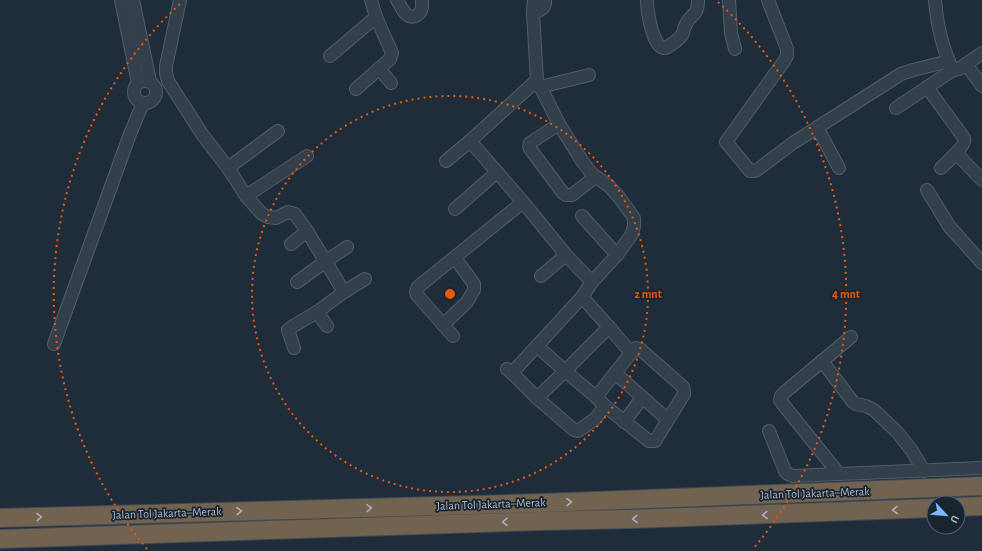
<svg xmlns="http://www.w3.org/2000/svg" width="982" height="551" font-family="'Alegreya Sans',sans-serif">
<rect width="100%" height="100%" fill="#1f2d3b"/>
<g fill="none" stroke-linecap="round" stroke-linejoin="round">
<defs>
<g id="minor">
<polyline points="121,0 138,83"/>
<polyline points="133,0 150,81"/>
<polyline points="180,0 166,66 166,73 168,81 202,134 228,168 246,196 262,214 268,217 276,218 288,212 295,214 307,231 344,292 317,312 295,325 288,330 294,348"/>
<path d="M397,0c3,5 5,10 9,14 7,6 15,1 16,-7 0,-1 0,-7 0,-7"/>
<path d="M647,0c0,9 5,47 17,48 2,0 4,-1 5,-2 6,-4 11,-7 14,-13 1,-3 1,-6 3,-9 6,-12 12,-7 12,-24"/>
<polyline points="729,0 731,33 735,49"/>
<polyline points="768,0 787,49 787,56 784,61 726,142 750,171 754,171 757,170 793,143 901,74 913,70 949,61"/>
<path d="M935,0c2,24 7,48 18,70l6,-1 7,-5 16,22"/>
<path d="M533,13c7,-3 13,-4 12,-13"/>
<polyline points="330,56 376,17"/>
<polyline points="966,64 982,53"/>
<polyline points="379,68 391,83"/>
<circle cx="145" cy="92" r="11"/>
<polyline points="540,87 589,75"/>
<path d="M927,87l37,51c0,1 1,2 0,3 0,6 -18,22 -23,27"/>
<polyline points="356,89 390,59 392,53 376,17 371,0"/>
<polyline points="896,108 953,70"/>
<polyline points="559,124 530,143 529,146 531,150 563,193 566,195 572,195 595,177"/>
<polyline points="817,127 839,168"/>
<polyline points="470,141 523,202 566,255 592,282"/>
<polyline points="956,153 982,180"/>
<polyline points="446,161 470,141 537,80"/>
<polyline points="228,168 278,131"/>
<polyline points="927,190 949,226 982,263"/>
<polyline points="246,196 307,156"/>
<polyline points="455,209 497,172"/>
<polyline points="582,216 617,255"/>
<polyline points="291,244 307,231"/>
<polyline points="541,276 566,255"/>
<polyline points="297,282 326,261 347,247"/>
<polyline points="344,292 365,279"/>
<polyline points="317,312 327,326"/>
<polyline points="443,325 467,302 474,290 474,284 455,258"/>
<polyline points="609,327 631,353 615,373"/>
<path d="M453,336l-35,-40c-3,-3 -2,-5 0,-9l105,-85"/>
<polyline points="54,344 130,134 143,103"/>
<polyline points="537,346 565,371 596,397 605,406 649,441 655,441 668,420 615,373 596,397"/>
<polyline points="631,353 636,348 640,349 683,387 684,391 684,394 668,420"/>
<polyline points="822,361 853,402 856,404 866,406 874,410 898,433 912,451 924,471"/>
<polyline points="507,369 512,373 537,398 574,430 578,431 595,419 605,406"/>
<polyline points="512,373 582,297 592,282 617,255 632,234 634,226 634,218 619,197 609,186 592,174 582,161 559,124 537,80 533,13 534,0"/>
<polyline points="537,398 565,371 609,327 582,297"/>
<polyline points="624,422 642,398"/>
<path d="M769,431l16,40 3,3 5,2c62,-3 125,-5 187,-8h2"/>
<polyline points="839,474 782,403 780,400 781,396 785,392 851,337"/>
</g>
<g id="highway">
<polyline points="958,507 982,506"/>
<polyline points="0,518 543,503 982,486"/>
<polyline points="0,539 540,521 632,519 934,508"/>
</g>
</defs>
<use href="#minor" stroke="#515d69" stroke-width="14"/>
<use href="#highway" stroke="#3e4a56" stroke-width="20"/>
<use href="#minor" stroke="#333f4b" stroke-width="12"/>
<use href="#highway" stroke="#726250" stroke-width="18"/>
</g>
<defs><path id="oneway-chevron" d="M-2-3.5L2.5 0L-2 3.5" fill="none" stroke-width="1.6" stroke-linecap="round" stroke-linejoin="round"/></defs>
<g stroke="#a8b1bc">
<use href="#oneway-chevron" transform="translate(569 502) rotate(-2)"/>
<use href="#oneway-chevron" transform="translate(369 508) rotate(-2)"/>
<use href="#oneway-chevron" transform="translate(895 510) rotate(178)"/>
<use href="#oneway-chevron" transform="translate(239 511) rotate(-2)"/>
<use href="#oneway-chevron" transform="translate(765 515) rotate(178)"/>
<use href="#oneway-chevron" transform="translate(39 517) rotate(-2)"/>
<use href="#oneway-chevron" transform="translate(635 519) rotate(178)"/>
<use href="#oneway-chevron" transform="translate(505 522) rotate(178)"/>
</g>
<g fill="none" stroke="#e8590c" stroke-width="2" stroke-dasharray="2 4">
<circle cx="450" cy="294" r="198"/>
<path d="M147 549A396 396 0 0 1 182 2M718 2A396 396 0 0 1 753 549"/>
</g>
<g text-anchor="middle" stroke-width="3.5" stroke-linejoin="round" paint-order="stroke">
<g font-size="12" fill="#aebac8" stroke="#192430">
<text transform="translate(815 493) rotate(-2)" y="4">Jalan Tol Jakarta–Merak</text>
<text transform="translate(491 504) rotate(-2)" y="4">Jalan Tol Jakarta–Merak</text>
<text transform="translate(167 513) rotate(-2)" y="4">Jalan Tol Jakarta–Merak</text>
</g>
</g>
<circle cx="450" cy="294" r="6" fill="#e8590c" stroke="#192430" stroke-width="2"/>
<g font-size="12" text-anchor="middle" font-weight="bold" fill="#e8590c" stroke="#192430" stroke-width="3.5" stroke-linejoin="round" paint-order="stroke">
<text x="648" y="298">2 mnt</text>
<text x="846" y="298">4 mnt</text>
</g>
<g transform="translate(946 515) rotate(116)"><circle r="19" fill="#192430" stroke="#55606d"/>
<path d="M0-3L7 15L0 10L-7 15Z" fill="#7cb7ff"/>
<text y="-6" font-size="11" font-weight="bold" text-anchor="middle" fill="#aebac8">U</text>
</g>
</svg>
